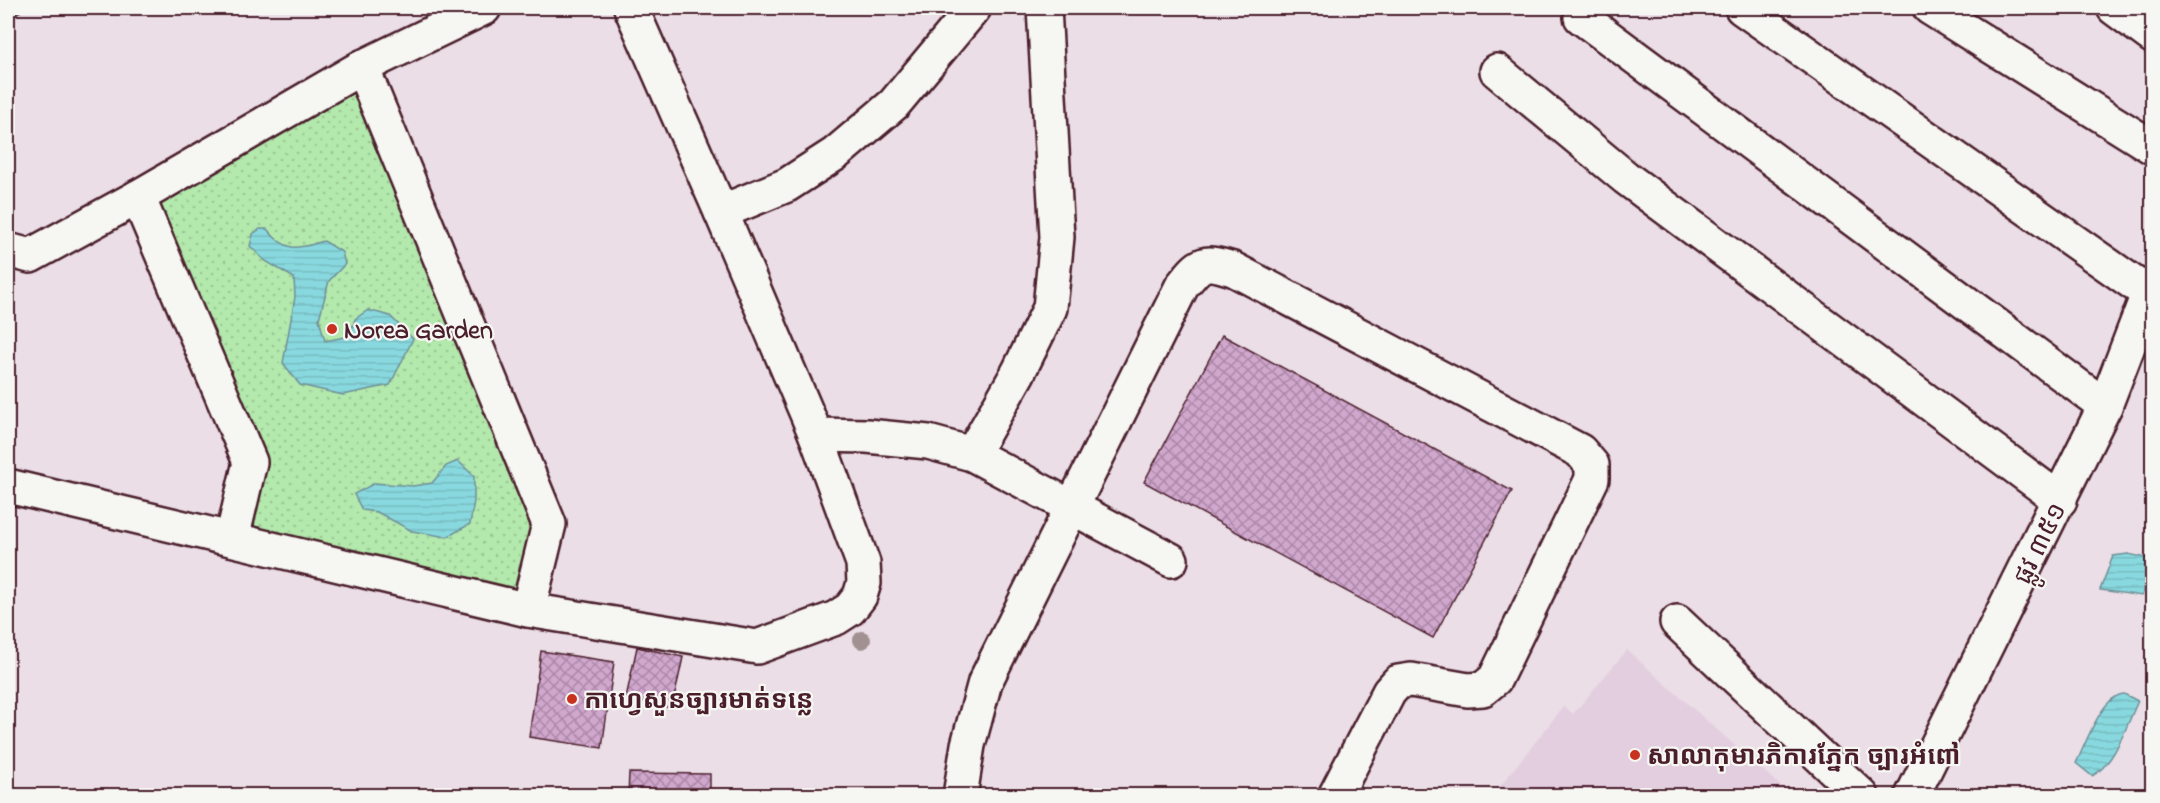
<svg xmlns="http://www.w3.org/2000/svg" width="2160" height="803" font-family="'Indie Flower','Noto Sans Khmer',sans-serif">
<defs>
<pattern id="park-dots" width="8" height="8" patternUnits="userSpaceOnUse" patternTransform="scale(1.5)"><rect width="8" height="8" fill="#b3e9ac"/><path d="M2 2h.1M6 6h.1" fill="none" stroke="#9bc794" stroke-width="1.8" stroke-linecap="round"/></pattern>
<pattern id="water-rules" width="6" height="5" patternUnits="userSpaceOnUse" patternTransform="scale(1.5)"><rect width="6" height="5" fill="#88d9df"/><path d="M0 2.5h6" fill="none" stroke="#77bac0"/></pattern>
<pattern id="building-cross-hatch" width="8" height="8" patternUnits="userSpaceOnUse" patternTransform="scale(1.5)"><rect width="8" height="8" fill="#d0a7cd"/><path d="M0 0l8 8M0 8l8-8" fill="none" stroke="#ab87a7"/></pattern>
</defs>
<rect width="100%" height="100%" fill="#ebdee7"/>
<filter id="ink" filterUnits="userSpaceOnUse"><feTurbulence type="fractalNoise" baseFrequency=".0167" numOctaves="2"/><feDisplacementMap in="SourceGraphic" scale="12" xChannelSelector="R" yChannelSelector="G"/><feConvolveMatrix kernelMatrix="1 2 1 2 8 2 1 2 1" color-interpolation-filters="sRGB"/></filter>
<g filter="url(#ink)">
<polygon fill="#e3cedf" points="1627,650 1791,795 1493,795 1564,706 1573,714"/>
<polygon fill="url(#park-dots)" stroke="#7e846c" stroke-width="1.5" points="362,67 549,524 528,610 232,539 250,462 138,197"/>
<g fill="url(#water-rules)" stroke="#6f8f97" stroke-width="1.5">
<path d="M260,229h7c19,24 30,20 57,12l18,11 3,12 -16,17 -10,38 6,22 25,-5 5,-17 13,-9 22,6 23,23 -23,46 -47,10 -43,-10 -17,-22 12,-66 -1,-19 -30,-18 -14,-14 3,-12z"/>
<polygon points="458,461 474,476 474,501 470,524 447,537 412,531 377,512 362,510 354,494 375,483 413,486 432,483 446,466"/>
<polygon points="2128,554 2152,559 2152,568 2142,596 2100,590 2113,556"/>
<path d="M2124,694l14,7c-11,23 -23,63 -46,75l-16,-13c10,-19 25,-67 48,-69z"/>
</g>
<g fill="url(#building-cross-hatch)" stroke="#4a1f2b" stroke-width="1.5">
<polygon points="8,8 26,8 8,18"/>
<polygon points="1222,335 1512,491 1433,638 1144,482"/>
<polygon points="637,647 683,657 672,708 626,698"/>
<polygon points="541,651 614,662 602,748 529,737"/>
<polygon points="629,773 710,774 710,796 628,796"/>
</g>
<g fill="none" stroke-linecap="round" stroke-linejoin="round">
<defs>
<g id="minor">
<polyline points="1742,8 2149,294"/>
<polyline points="1930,8 2152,147"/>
<polyline points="2114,8 2152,36"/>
<polyline points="1581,17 2105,406"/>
<polyline points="362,67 549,524 528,610"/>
<polyline points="1497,71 1626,178 2060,500"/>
<polyline points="138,197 250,462 232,539"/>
<polyline points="721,212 787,185 835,154 894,104 974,8"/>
<polyline points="8,250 30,256 138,197 362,67 484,8"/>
<polyline points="816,435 867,436 928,442 972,454 1171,560"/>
<polyline points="972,454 1018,373 1050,308 1057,237 1044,8"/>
<polyline points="8,486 528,610 757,647 836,618 850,609 860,596 864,583 863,563 816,435 721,212 631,8"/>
<polyline points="1677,622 1862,796"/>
<path d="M960,796l8,-51 17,-63 197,-396c19,-24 21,-26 51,-17l347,182 12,14v14l-97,200 -12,10 -15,1 -57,-10 -13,2 -9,10 -54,104"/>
<polyline points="1912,796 2105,406 2152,284"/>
</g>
</defs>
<use href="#minor" stroke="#4a1f2b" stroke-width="38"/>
<use href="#minor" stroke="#f6f6f2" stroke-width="33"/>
</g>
<circle fill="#a19191" cx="862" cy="640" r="9"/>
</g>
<g fill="#c8321e" stroke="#f6f6f2" stroke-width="2">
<circle cx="332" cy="329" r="6"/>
<circle cx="572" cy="699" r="6"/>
<circle cx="1635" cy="755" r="6"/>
</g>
<g text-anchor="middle" stroke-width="4.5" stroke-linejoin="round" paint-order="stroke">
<g font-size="26" font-weight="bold" fill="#4a1f2b" stroke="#f6f6f2" text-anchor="start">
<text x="344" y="338">Norea Garden</text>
<text x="584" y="708">កាហ្វេសួនច្បារមាត់ទន្លេ</text>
<text x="1647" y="764">សាលាកុមារភិការភ្នែក ច្បារអំពៅ</text>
</g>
<g font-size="26" fill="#4a1f2b" stroke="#f6f6f2">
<text transform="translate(2039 543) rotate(-64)" y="9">ផ្លូវ ៣៥១</text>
</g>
</g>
<rect width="2160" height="803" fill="none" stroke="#f6f6f2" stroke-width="30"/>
<rect x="15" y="15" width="2130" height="773" fill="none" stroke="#4a1f2b" stroke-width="2" filter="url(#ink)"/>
</svg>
